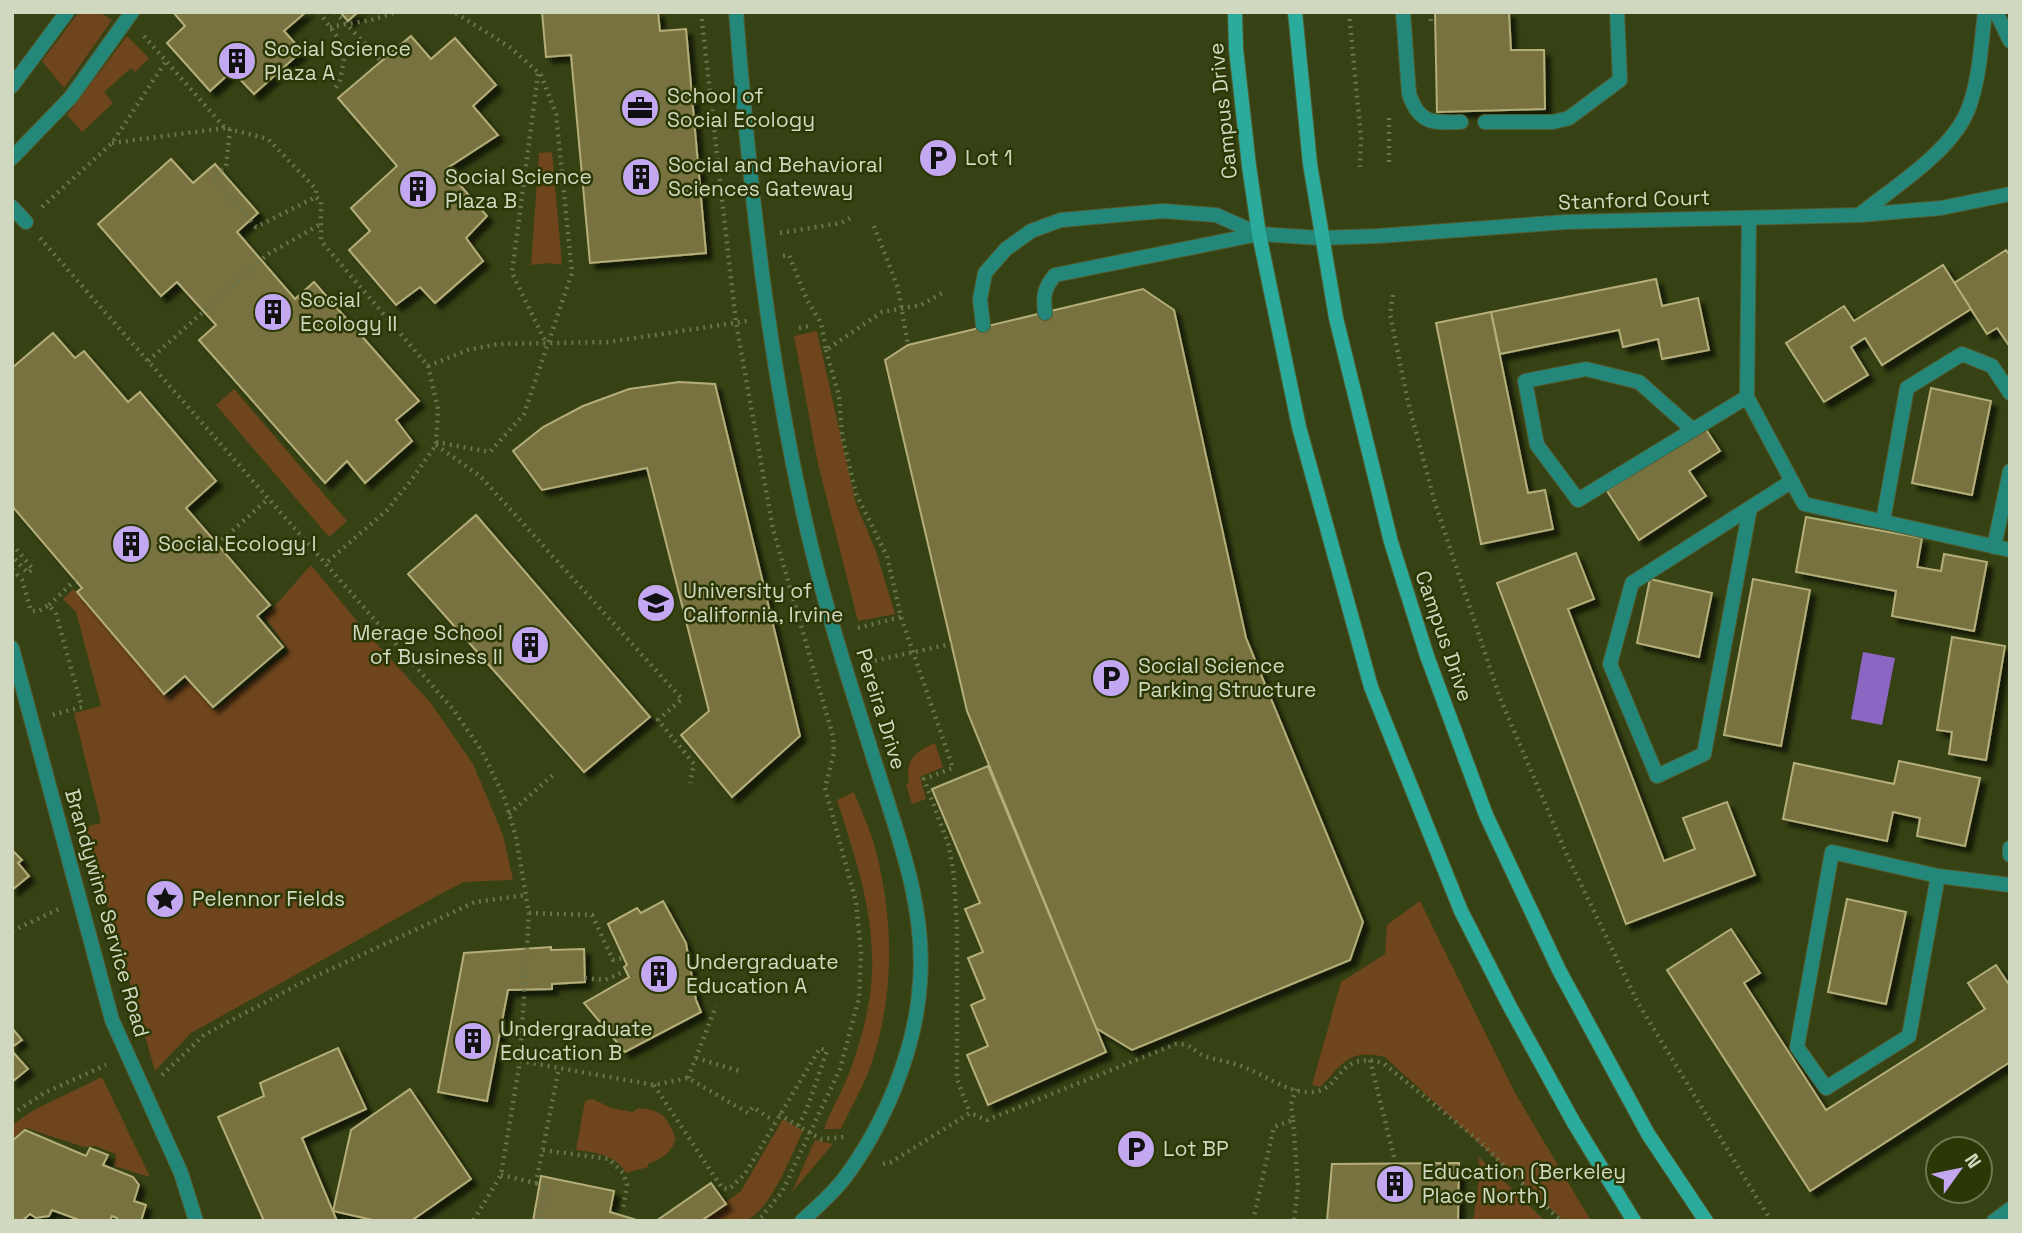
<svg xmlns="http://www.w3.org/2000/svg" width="2022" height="1233" font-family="'Space Grotesk',sans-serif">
<defs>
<filter id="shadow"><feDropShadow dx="6" dy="6" stdDeviation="2" flood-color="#0009"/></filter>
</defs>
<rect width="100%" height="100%" fill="#364213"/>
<g fill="#6e451c">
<polygon points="79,12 100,12 112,20 64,88 42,61"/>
<polygon points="127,36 149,58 135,72 131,68 104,92 113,103 82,132 67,115"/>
<polygon points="552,152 562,265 547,263 531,265 539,153"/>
<polygon points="817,331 856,504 876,551 895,614 858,621 818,464 794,336"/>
<polygon points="234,389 347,521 329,537 216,405"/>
<polygon points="311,565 365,631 430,702 473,764 503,835 513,880 464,882 435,897 191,1033 155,1071 85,827 101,823 74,713 101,706 76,612 63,599 73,589 167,696 189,680 214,711 289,651 265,617"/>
<path d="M935,743l8,24 -23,10 6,22 -14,5 -6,-19 3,-2c-4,-24 6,-31 26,-40z"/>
<path d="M854,792c7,18 16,37 21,55 19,72 20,148 -4,218 -8,22 -20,43 -30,64h-17c8,-22 21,-42 28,-64 12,-33 22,-74 20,-110 -1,-53 -19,-105 -35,-155z"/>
<path d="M1420,901l94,190 77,130h-27l-179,-164c-37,-9 -42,7 -65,30l-8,-2 29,-103 44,-28 2,-29z"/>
<polygon points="102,1077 150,1177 114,1166 116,1154 95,1146 84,1147 26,1128 12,1139 12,1125 34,1110"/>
<path d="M593,1099l18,9 22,4 5,-4c25,2 29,9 38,31 -7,16 -13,19 -28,25v3l-22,6c-12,-19 -29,-20 -50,-23l9,-49z"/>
<path d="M783,1119l20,12c-11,22 -34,84 -59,90 -13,3 -30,0 -44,0l41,-30z"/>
<polygon points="815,1140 833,1144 792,1192"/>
<polygon points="1479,1157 1545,1221 1473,1221 1478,1186"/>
</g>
<polygon fill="#8d65c2" points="1863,652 1895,658 1882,725 1851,719"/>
<g fill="#787240" stroke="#b4ae79" stroke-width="2" filter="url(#shadow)">
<polygon points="173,12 306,12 284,31 302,51 254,94 232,71 210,91 167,43 185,26"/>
<polygon points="340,12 358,12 348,21"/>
<polygon points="542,12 658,12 660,31 686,29 706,253 590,263 571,55 546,57"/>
<polygon points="1435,12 1509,12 1511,50 1544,50 1545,109 1437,112"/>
<polygon points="411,36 431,59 455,38 496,85 473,106 498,135 446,169 487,216 466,238 483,261 435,303 420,287 396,305 349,250 370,231 351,208 397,166 338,98"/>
<polygon points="171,159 193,183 215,164 258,213 237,232 295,299 314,282 419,401 396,420 412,441 365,483 347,461 325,483 199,340 216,325 177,282 161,296 98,224"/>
<polygon points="2006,250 2010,256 2010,347 1997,328 1987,334 1954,283"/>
<polygon points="1943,265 1971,309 1882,365 1865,338 1851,347 1868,375 1824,402 1786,343 1844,306 1854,321"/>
<polygon points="1656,279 1662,306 1698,298 1709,350 1662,359 1658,339 1623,347 1619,330 1500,354 1491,312"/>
<polygon points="1143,289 1174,310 1246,638 1363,922 1350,960 1132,1050 1096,1028 967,711 885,360 908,345"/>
<polygon points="1491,312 1528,493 1545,490 1553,529 1481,544 1436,323"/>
<polygon points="53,333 75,358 84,351 128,402 140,392 216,481 186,508 270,605 257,616 283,647 213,707 185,676 164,694 77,592 82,588 12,506 12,368"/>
<polygon points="679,382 715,384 800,736 732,797 681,735 709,711 647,468 542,490 513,451 543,427 583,406 629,389"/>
<polygon points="1931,388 1991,401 1972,495 1912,483"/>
<polygon points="1705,428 1720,451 1689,471 1706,496 1639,540 1607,491"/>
<polygon points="476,515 650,717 584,772 408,574"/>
<polygon points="1806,517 1922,538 1917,567 1941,571 1944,554 1987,562 1974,631 1892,616 1896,591 1796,572"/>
<polygon points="1576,553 1594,599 1568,609 1664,861 1695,849 1683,818 1727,802 1755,875 1626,924 1497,583"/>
<polygon points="1650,579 1712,593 1699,657 1637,643"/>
<polygon points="1753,579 1810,590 1781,746 1724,735"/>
<polygon points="1952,637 2005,646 1986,760 1949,754 1952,732 1937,730"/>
<polygon points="1899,761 1980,778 1965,846 1917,836 1920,818 1893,812 1887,841 1783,819 1794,763 1894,784"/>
<polygon points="988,766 1106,1052 988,1105 967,1055 988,1046 971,1005 985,999 968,958 983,952 965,909 980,903 932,789"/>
<polygon points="12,850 22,860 18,863 29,876 12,890"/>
<polygon points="1847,899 1906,912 1886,1004 1828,992"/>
<polygon points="663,901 686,943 696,1000 701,1012 625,1052 584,1003 629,977 624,967 627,965 608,924 637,908 641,913"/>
<polygon points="1731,929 1760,973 1744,983 1826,1110 1985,1009 1968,983 1996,965 2010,986 2010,1062 1810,1191 1667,970"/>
<polygon points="551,947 551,950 584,949 585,982 552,984 552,989 508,990 487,1101 438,1092 464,953"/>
<polygon points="12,1028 22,1040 12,1047"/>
<polygon points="338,1048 366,1109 302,1138 337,1221 264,1221 218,1117 264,1096 260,1083"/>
<polygon points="12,1051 28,1069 12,1082"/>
<polygon points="410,1089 471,1179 411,1221 377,1221 333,1211 351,1130"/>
<polygon points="25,1130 86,1156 90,1148 108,1155 103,1165 133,1177 139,1185 134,1201 146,1205 141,1221 116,1221 117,1218 112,1216 110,1221 82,1221 52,1210 49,1216 36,1218 30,1214 22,1221 12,1221 12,1141"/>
<polygon points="1459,1163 1458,1221 1327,1221 1332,1164"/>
<polygon points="541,1176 614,1191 610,1212 640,1221 533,1221"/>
<polygon points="711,1183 726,1204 701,1221 656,1221"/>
</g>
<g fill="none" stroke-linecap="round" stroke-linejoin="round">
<defs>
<g id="service">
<path d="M736,12c14,179 33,359 75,534 18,74 42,147 65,220 22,70 50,141 44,216 -4,68 -36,144 -77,198 -12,15 -27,28 -41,41"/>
<path d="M1403,12l6,82c10,30 24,29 52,28"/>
<polyline points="1996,12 2010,41"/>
<polyline points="1485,122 1553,122 1569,118 1620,80 1617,12"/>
<path d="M1859,215c35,-28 95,-65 110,-108 11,-30 12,-63 16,-95"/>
<polyline points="1749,218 1747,397 1804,504 2010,550"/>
<path d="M1045,313c-2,-17 -1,-25 10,-38l204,-41"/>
<polyline points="983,325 980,299 985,273 1006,249 1031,231 1061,220 1163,211 1216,215 1259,234"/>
<polyline points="1693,430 1639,382 1586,369 1525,381 1537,445 1578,500 1747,397"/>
<polyline points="1750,508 1704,754 1657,776 1610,664 1632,583 1792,481"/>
<polyline points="1883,521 1907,388 1962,354 1992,366 2010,393"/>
<polyline points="1994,547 2010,471"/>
<polyline points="12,648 112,1020 181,1173 196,1221"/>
<polyline points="2010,848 2010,855"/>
<polyline points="1938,876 1909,1036 1826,1088 1797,1047 1832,852 1938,876 2010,885"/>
</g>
<g id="pedestrian">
<polyline points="12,86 67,12"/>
<polyline points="12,158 71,97 132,12"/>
<polyline points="12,207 26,222"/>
</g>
<polyline id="minor" points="1259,234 1321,238 1378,236 1566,222 1859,215 1941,208 2010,194"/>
<polyline id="tertiary" points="1994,1221 2010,1209"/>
<g id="secondary">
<polyline points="1235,12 1236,49 1249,166 1259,234 1299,427 1371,687 1461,911 1509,1005 1574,1123 1634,1221"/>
<polyline points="1295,12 1310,164 1336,318 1391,542 1427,656 1486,815 1559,970 1648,1134 1706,1221"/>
</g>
</defs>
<use href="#service" stroke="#525d32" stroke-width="16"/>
<use href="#pedestrian" stroke="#525d32" stroke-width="16"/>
<use href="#minor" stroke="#525d32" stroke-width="16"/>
<use href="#tertiary" stroke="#525d32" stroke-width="16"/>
<use href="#secondary" stroke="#525d32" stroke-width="16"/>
<g stroke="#69744c" stroke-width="4.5" stroke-dasharray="2 5" stroke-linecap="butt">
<polyline points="319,12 346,49 340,80 334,91"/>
<polyline points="701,12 736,323 773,529 833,736 834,753 825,788 856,902 861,953 859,998 840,1069 782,1192 758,1221"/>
<polyline points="1349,12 1361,138 1360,167"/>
<polyline points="1430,12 1431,23"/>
<polyline points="330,27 371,20 397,12"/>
<polyline points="144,36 225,128 268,139 316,189 316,197 321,201 321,241 428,366 438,409 436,445 409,483 387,510 325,564"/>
<polyline points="538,74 512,273 546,343"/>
<polyline points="230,129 226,167 213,176 256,227 316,197"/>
<polyline points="112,143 225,128"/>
<polyline points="1389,162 1389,114"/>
<polyline points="42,207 112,143 166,61"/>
<polyline points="874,226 898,288 908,345"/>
<polyline points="780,233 841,223 854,216"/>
<polyline points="40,238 452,708 482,751 504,797 516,837 529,913 520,1061 501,1175 473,1221"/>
<polyline points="783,256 789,255 807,300 821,323 826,350 882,312 921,305 942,293"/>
<polyline points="1393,295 1390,314 1408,402 1435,503 1500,698 1567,855 1638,1003 1771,1221"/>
<polyline points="799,328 809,326"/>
<polyline points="826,350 839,396 842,435 856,494 887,556 901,617 953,768 924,779 949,846 954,876 957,929 957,1079 970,1113"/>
<polyline points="148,361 268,254 321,224"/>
<polyline points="428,366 468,350 498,344 609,342 747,321"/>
<polyline points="436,442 490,452 524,414 572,273 556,114 541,75 511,48 454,12"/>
<polyline points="436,445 480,476 682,699 658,720 694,764 690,783"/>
<polyline points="222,540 268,499"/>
<polyline points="12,544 33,569 28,573 12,556"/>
<polyline points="12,569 22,580 31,611 39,611 49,605 56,614 82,707 52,715"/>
<polyline points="49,605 75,580"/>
<polyline points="858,628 901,617"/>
<polyline points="509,814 555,773"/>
<polyline points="529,913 592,915 613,960 623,958"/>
<polyline points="12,931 59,909"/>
<polyline points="585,978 605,980 625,971"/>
<polyline points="696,1058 743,1072"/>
<polyline points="1370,1060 1394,1157"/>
<polyline points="520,1061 654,1085 688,1078 748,1113 753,1107 774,1121"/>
<polyline points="162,1075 204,1035 301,983 475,902 526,895"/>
<polyline points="688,1078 716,1006"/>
<polyline points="654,1085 722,1188 729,1189 745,1174 820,1048 827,1051 806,1111 798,1126 821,1139 844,1137"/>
<polyline points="12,1114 46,1092 106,1065"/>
<polyline points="779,1114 798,1126"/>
<polyline points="1293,1120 1298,1186 1294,1221"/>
<polyline points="543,1150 609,1159 623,1173 627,1184 623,1209"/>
<path d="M883,1164l8,-2 79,-49 17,7 189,-76c17,0 15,6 28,12 14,5 29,6 42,12 21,8 43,26 67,24 29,-2 24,-42 70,-29l94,76 84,82"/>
<polyline points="501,1175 536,1183 559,1068"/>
<polyline points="536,1183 546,1187 540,1221"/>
<polyline points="1253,1221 1274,1127 1293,1120 1291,1104 1296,1089"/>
</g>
<use href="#service" stroke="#23877a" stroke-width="14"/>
<use href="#pedestrian" stroke="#23877a" stroke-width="14"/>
<use href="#minor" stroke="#23877a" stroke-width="14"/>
<use href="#tertiary" stroke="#23877a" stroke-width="14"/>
<use href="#secondary" stroke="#2bab9b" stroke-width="14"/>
<g stroke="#69744c" stroke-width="4.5" stroke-dasharray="2 5" stroke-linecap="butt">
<polyline points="335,12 381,61"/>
<polyline points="868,662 951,644"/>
</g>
</g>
<defs>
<symbol id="building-disc" viewBox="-11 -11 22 22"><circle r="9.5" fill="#c4a7f1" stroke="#2c3706"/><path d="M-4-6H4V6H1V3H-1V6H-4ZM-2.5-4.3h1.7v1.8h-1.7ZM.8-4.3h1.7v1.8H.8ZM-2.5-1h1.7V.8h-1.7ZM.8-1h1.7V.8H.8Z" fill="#111"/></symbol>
<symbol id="office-disc" viewBox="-11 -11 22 22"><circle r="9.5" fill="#c4a7f1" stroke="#2c3706"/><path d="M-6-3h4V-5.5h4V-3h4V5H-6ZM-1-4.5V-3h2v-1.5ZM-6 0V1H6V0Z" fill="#111"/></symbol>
<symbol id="parking-disc" viewBox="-11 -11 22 22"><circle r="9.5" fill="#c4a7f1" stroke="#2c3706"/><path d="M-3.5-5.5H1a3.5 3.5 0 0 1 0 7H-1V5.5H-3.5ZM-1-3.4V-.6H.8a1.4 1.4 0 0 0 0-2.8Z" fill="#111"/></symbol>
<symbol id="university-disc" viewBox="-11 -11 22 22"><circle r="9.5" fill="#c4a7f1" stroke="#2c3706"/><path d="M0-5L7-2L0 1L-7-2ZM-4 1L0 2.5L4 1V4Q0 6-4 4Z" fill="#111"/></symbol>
<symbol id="sight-disc" viewBox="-11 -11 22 22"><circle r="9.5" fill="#c4a7f1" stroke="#2c3706"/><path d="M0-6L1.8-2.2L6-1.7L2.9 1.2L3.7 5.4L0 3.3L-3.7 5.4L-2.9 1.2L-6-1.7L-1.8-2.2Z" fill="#111"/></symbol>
</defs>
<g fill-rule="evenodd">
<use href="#building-disc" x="215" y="39" width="44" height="44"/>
<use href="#office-disc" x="618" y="86" width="44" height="44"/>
<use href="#parking-disc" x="916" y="136" width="44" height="44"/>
<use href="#building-disc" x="619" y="155" width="44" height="44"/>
<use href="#building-disc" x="396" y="167" width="44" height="44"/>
<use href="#building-disc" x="251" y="290" width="44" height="44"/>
<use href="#building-disc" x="109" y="522" width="44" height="44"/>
<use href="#university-disc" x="634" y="581" width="44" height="44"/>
<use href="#building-disc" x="508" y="623" width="44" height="44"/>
<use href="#parking-disc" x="1089" y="656" width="44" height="44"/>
<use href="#sight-disc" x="143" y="877" width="44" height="44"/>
<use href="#building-disc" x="637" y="952" width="44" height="44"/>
<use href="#building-disc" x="451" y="1019" width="44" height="44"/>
<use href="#parking-disc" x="1114" y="1127" width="44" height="44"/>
<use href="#building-disc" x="1373" y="1162" width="44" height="44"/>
</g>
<g text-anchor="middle" stroke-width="5" stroke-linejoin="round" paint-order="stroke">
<g font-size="21" fill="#d0d8bf" stroke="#2c3706" text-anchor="start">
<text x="264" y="56">Social Science<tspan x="264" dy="24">Plaza A</tspan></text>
<text x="667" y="103">School of<tspan x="667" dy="24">Social Ecology</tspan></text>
<text x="965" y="165">Lot 1</text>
<text x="668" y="172">Social and Behavioral<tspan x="668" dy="24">Sciences Gateway</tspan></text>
<text x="445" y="184">Social Science<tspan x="445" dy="24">Plaza B</tspan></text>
<text x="300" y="307">Social<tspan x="300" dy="24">Ecology II</tspan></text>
<text x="158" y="551">Social Ecology I</text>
<text x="683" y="598">University of<tspan x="683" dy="24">California, Irvine</tspan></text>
<text x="503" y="640" text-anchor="end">Merage School<tspan x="503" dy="24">of Business II</tspan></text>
<text x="1138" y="673">Social Science<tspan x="1138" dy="24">Parking Structure</tspan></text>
<text x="192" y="906">Pelennor Fields</text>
<text x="686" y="969">Undergraduate<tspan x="686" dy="24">Education A</tspan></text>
<text x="500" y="1036">Undergraduate<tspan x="500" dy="24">Education B</tspan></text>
<text x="1163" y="1156">Lot BP</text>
<text x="1422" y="1179">Education (Berkeley<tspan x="1422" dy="24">Place North)</tspan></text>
</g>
<g font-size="21" fill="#d0d8bf" stroke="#2c3706">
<text transform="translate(1223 111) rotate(-96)" y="7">Campus Drive</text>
<text transform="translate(1634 200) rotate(-2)" y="7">Stanford Court</text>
<text transform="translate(1444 636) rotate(71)" y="7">Campus Drive</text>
<text transform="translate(881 709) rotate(73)" y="7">Pereira Drive</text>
<text transform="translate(107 913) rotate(74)" y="7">Brandywine Service Road</text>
</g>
</g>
<rect width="2022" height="1233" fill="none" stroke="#d0d8bf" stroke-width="28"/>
<g transform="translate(1959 1170) rotate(57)"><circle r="33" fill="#2c3706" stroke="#6e7750" stroke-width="2"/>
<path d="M0-5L12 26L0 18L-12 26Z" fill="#c4a7f1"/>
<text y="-10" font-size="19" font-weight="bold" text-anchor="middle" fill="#d0d8bf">N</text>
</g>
</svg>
